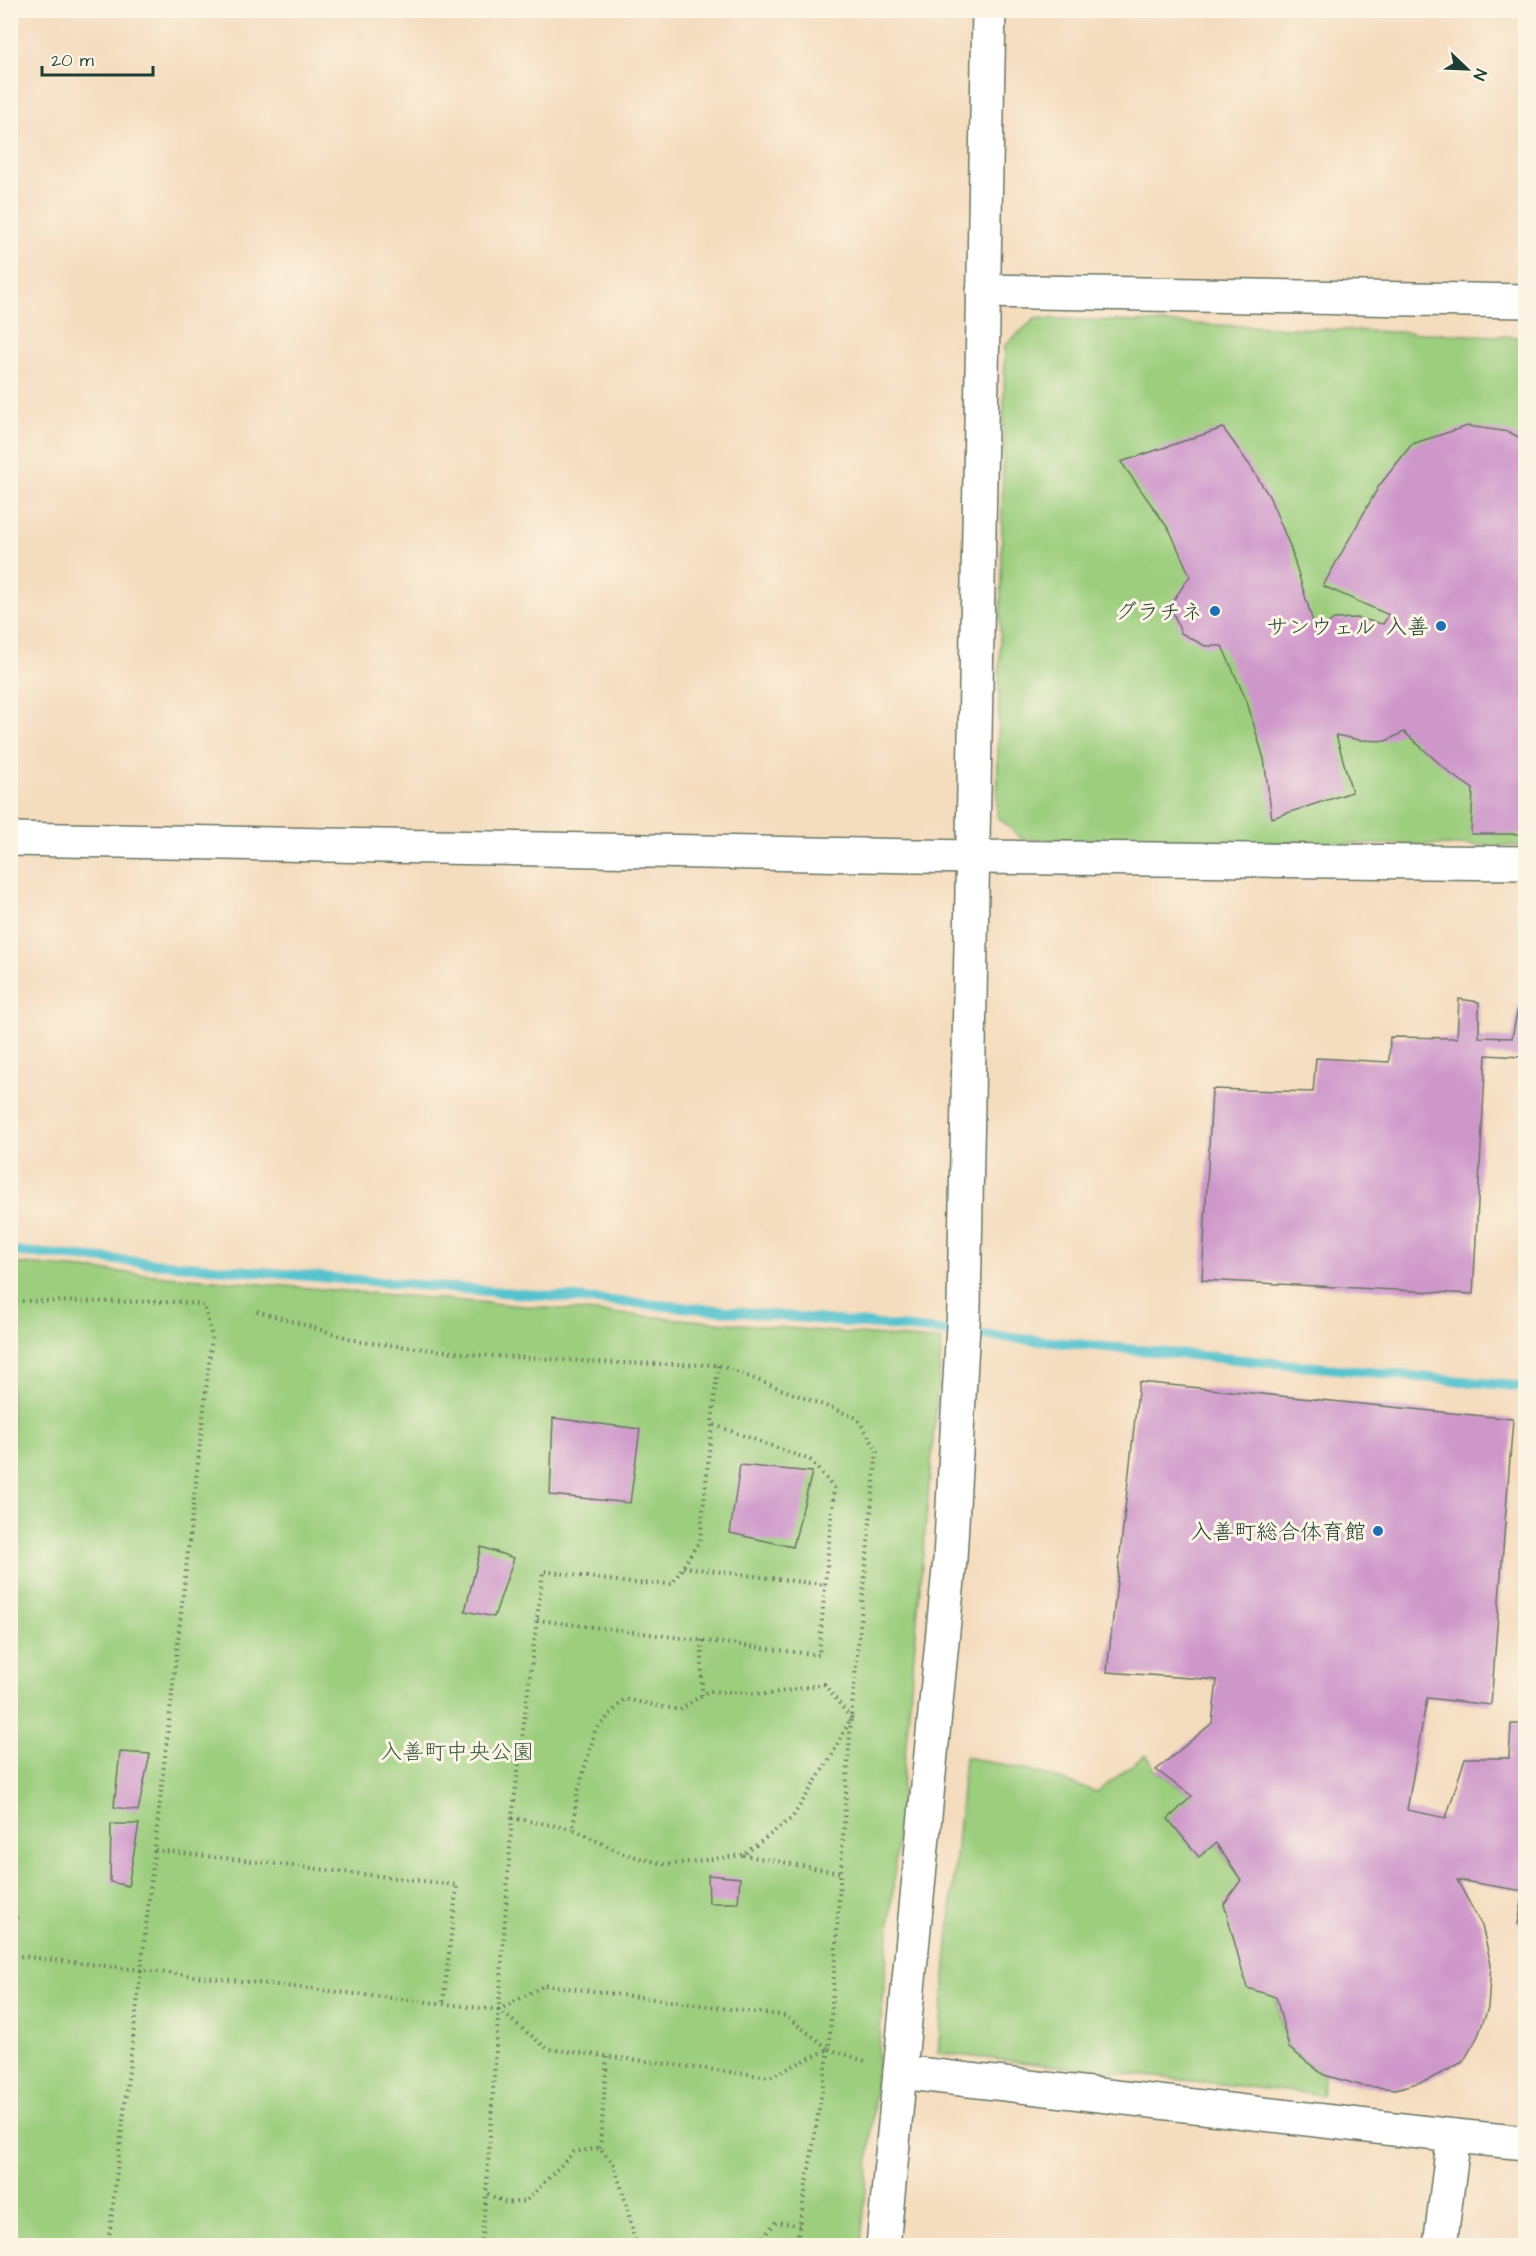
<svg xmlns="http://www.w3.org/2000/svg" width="1536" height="2256" font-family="'Architects Daughter','Klee One',sans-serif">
<rect width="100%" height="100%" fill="#fcf5e5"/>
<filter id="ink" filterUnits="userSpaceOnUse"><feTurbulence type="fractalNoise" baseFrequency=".0167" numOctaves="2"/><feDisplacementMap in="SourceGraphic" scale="12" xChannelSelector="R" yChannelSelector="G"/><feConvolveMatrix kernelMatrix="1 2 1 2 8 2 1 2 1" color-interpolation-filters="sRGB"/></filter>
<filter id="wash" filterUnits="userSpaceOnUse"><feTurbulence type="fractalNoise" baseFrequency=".008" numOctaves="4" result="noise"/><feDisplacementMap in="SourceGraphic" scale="24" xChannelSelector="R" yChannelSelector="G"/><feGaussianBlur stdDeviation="1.35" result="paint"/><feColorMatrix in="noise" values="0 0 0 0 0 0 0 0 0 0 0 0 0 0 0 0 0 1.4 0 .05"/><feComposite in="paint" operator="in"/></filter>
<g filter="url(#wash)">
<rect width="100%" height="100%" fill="#f4dcbe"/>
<g fill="#9cce7e" stroke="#5e8659" stroke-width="1.5">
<polygon points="1036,318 1525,337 1525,846 1022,839 997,816 1005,345"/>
<polygon points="11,1263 942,1341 861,2245 11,2245"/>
<polygon points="1145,1755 1156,1770 1192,1796 1169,1819 1199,1857 1216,1843 1241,1880 1289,2048 1324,2075 1322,2095 938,2053 965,1757 1036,1772 1097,1792"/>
</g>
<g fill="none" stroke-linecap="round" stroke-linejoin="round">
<polyline stroke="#56c2ce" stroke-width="10" points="10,1251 741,1312 1526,1387"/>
</g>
<g id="blocks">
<g fill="#ce97ca">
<polygon points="1468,426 1509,432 1526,441 1526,834 1471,834 1473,789 1451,774 1404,732 1386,741 1359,740 1336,735 1352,792 1272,818 1264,759 1247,702 1222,646 1205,646 1181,633 1170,605 1190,576 1170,531 1121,462 1223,428 1251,467 1269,496 1290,546 1316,632 1334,619 1357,618 1383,624 1389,615 1323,586 1379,486 1412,444"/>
<polygon points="1459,999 1479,1002 1479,1037 1512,1038 1518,1007 1526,1005 1526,1075 1522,1057 1486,1055 1473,1294 1202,1280 1212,1089 1313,1092 1316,1058 1389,1062 1390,1037 1457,1038"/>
<polygon points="1139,1382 1513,1419 1491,1705 1427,1698 1407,1810 1446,1818 1465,1758 1509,1758 1511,1724 1526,1724 1526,1925 1518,1924 1524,1891 1457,1880 1482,1926 1491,1964 1488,2008 1478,2036 1463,2062 1428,2080 1396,2089 1363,2086 1324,2075 1289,2048 1276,1997 1247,1988 1224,1904 1241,1880 1216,1843 1199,1857 1168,1819 1192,1796 1156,1770 1212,1723 1217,1680 1107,1672"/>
<polygon points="553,1418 640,1429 630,1503 550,1495"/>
<polygon points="740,1465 812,1472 793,1547 730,1533"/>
<polygon points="481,1547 514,1558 494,1617 465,1611"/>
<polygon points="120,1752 150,1754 138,1811 114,1807"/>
<polygon points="111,1824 139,1824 128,1886 110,1882"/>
<polygon points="708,1875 740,1878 738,1903 709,1903"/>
<polygon points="10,1916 17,1917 11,1940 10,1940"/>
</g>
</g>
</g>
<g filter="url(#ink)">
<use href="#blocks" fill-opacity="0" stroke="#6a7564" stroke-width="1.5"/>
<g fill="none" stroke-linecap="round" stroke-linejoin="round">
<defs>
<g id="street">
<polyline points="983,291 1526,301"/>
<polyline points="10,839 972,857"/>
<polyline points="1454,2136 1526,2143"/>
</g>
<g id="secondary">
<polyline points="972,857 1526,863"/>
<polyline points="900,2072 1454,2136 1440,2246"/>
<polyline points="883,2246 950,1559 964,1307 989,10"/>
</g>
</defs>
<use href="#street" stroke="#6a7564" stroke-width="36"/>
<use href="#secondary" stroke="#6a7564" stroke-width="36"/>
<g stroke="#6a7564" stroke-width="4" stroke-dasharray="1.5 4.5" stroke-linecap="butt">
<polyline points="10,1301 178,1302 204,1305 212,1337 141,1970 10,1955"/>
<polyline points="257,1311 362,1342 480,1355 616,1363 718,1365 857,1418 877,1450 851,1718 829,2049 865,2061"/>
<polyline points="683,1567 825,1585 834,1488 810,1460 712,1424"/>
<polyline points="537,1620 819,1655 825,1585"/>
<polyline points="702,1640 702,1695"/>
<polygon points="824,1684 851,1718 831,1757 792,1818 743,1855 666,1865 621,1853 573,1829 577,1795 595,1731 624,1699 680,1710 708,1691 768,1694"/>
<polyline points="512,1818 573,1829"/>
<polyline points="155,1850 457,1885 443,2004"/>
<polyline points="743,1855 841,1873"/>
<polygon points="545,1985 786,2016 829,2049 770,2077 548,2049 499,2010"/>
<polyline points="600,2148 607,2057"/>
<polyline points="108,2246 141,1970 499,2010"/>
<polyline points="481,2246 486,2193"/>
<polyline points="636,2246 626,2202 614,2165 600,2148 574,2152 526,2201 506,2203 486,2193 512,1818 543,1571 632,1583 672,1584 700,1540 718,1365"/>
<polyline points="755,2246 776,2222 799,2225"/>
<polyline points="796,2246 829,2050"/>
</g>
<use href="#street" stroke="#fff" stroke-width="33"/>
<use href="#secondary" stroke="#fff" stroke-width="33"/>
</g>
</g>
<g fill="#1f6fb2" stroke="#fcf5e5" stroke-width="2">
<circle cx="1215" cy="611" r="6"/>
<circle cx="1441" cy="626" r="6"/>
<circle cx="1378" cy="1531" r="6"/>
</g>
<g text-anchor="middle" stroke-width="6" stroke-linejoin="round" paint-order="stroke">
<g font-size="22" fill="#1f3d34" stroke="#fcf5e5" text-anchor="end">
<text x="1203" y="619">グラチネ</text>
<text x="1429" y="634">サンウェル 入善</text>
<text x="1366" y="1539">入善町総合体育館</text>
</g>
<g font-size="22" fill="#385a43" stroke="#fcf5e5">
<text x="457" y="1759">入善町中央公園</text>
</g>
</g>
<rect width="1536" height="2256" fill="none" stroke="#fcf5e5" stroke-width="36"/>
<g transform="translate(1467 69) rotate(113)" stroke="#fcf5e5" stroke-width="4.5" paint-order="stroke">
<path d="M0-4.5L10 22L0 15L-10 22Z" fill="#1f3d34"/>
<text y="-9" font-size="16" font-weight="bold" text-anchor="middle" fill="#1f3d34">N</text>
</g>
<path d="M42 66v9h111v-9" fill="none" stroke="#1f3d34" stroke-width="3"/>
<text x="51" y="66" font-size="18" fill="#1f3d34" stroke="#fcf5e5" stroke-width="4.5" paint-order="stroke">20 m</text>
</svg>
